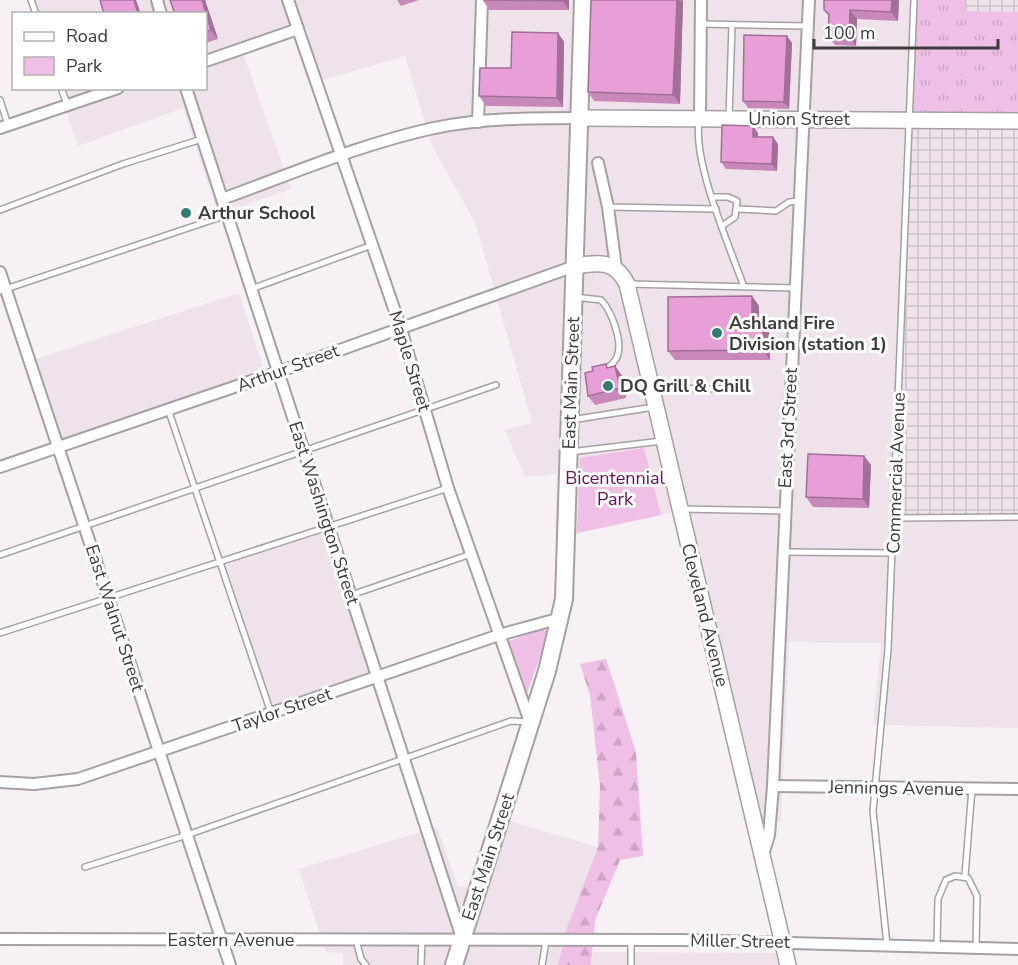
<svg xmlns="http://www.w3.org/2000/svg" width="1018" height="965" font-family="'Nunito Sans',sans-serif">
<defs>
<pattern id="industrial-grid" width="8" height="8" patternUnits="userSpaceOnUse" patternTransform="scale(1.5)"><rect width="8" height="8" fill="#efe2eb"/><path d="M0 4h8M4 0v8" fill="none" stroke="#cec3ca"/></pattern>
<pattern id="grass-tufts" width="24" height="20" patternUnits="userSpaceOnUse" patternTransform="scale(1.5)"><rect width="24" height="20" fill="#f0bfe5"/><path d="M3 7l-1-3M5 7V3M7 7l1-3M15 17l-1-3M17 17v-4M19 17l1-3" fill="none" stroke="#cfa5c5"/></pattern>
<pattern id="forest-firs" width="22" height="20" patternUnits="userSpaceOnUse" patternTransform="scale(1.5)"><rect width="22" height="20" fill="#f0bfe5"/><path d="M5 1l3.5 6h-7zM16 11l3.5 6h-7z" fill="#cfa5c5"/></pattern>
</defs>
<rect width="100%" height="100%" fill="#f7f0f5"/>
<g fill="#efe2eb">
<polygon points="28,0 915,0 897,515 1018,517 1018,728 873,725 881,643 789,642 781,822 748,821 672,513 555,538 557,474 525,477 505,430 532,423 475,222 432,146 405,56 309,84 294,37 243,53 291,189 218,214 183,108 78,146 59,89 206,88 206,14 33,13"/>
<polygon points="239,293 265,373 59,440 33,360"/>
<polygon points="326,524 375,679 272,712 222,557"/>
<polygon points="503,819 598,847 565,933 558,965 343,965 343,953 326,952 299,869 437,827 458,887 485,881"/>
<polygon points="593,952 777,953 780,965 591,965"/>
</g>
<g fill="url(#industrial-grid)">
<polygon points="965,0 1018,0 1018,12 965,11"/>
<polygon points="913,112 1018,115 1018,517 897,515"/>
</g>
<polygon fill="url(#grass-tufts)" points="915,0 965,0 965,11 1018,12 1018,115 913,112"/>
<polygon fill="url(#forest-firs)" points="606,659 636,752 643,856 620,860 595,920 591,965 558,965 565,933 598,847 600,786 590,695 580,664"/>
<g fill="#f0bfe5">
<polygon points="644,448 661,515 577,533 580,458"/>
<polygon points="542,629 549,632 522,707 500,644"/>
</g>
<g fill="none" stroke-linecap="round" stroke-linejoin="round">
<defs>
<g id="service">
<polyline points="31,0 36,14"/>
<polyline points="701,24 807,26"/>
<polyline points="61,88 67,104"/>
<polyline points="0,100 8,125"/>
<polyline points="729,118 732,25"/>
<path d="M699,122c-6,41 30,123 45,165"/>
<polyline points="713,197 728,197 737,201 735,217 722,226"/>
<polyline points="608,207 716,209"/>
<polyline points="738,209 776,211 789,202 800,201"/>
<polyline points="0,210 123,164 202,139"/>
<polyline points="629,284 796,288"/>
<polyline points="251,289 372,245"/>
<polyline points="0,291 227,215"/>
<path d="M575,297l26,3c10,10 21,39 17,54 -2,8 -8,12 -15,17"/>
<polyline points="653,388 727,389"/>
<polyline points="168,409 271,713"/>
<polyline points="571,420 654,407"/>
<polyline points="570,452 662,441"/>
<polyline points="681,509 784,511"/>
<polyline points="894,518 1018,517"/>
<polyline points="785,552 892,553"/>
<polyline points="0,555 496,385"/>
<polyline points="351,595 471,554"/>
<polyline points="0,633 448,488"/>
<polyline points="85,867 187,835 511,721 530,722"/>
<polyline points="965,876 972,788"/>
<polyline points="356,940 361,959 366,965"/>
<polyline points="631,940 631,965"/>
<polyline points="887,945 873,811 888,649 914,0"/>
<polyline points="937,946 938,899 946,880 955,876 968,878 977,896 976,947"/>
<polyline points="421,965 422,939"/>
<polyline points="542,965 546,941"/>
</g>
<g id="minor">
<polyline points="157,0 161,14"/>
<polyline points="288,0 400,326 448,488 530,722"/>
<polyline points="206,61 298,29"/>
<polyline points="186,88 462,938"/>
<polyline points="700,118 701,0"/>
<polyline points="478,122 482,0"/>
<polyline points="0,128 118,88"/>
<polyline points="598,163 608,207 616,268"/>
<path d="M222,199c69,-25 139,-55 212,-71 48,-10 97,-10 145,-10"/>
<polyline points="0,272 230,965"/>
<polyline points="0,467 278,372 575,266"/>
<polyline points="0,782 34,784 78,779 499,635 561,618"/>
<polyline points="773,786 1018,789"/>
<polyline points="763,855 769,835 773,786 809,0"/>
<polyline points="0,939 682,940 1018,949"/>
</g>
<g id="secondary">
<polyline points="579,118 1018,121"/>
<path d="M575,266c24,-4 40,-6 52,18l161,681"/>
</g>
<polyline id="primary" points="454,965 547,671 564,599 583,0"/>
</defs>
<use href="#service" stroke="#a6a0a4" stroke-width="8"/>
<use href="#minor" stroke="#a6a0a4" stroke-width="14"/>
<use href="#secondary" stroke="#a6a0a4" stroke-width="18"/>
<use href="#primary" stroke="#a6a0a4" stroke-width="20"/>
<use href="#service" stroke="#fff" stroke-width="5"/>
<use href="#minor" stroke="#fff" stroke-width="10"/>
<use href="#secondary" stroke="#fff" stroke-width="15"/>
<use href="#primary" stroke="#fff" stroke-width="16"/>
</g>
<g fill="#c889ba">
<polygon points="170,0 205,0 218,39 206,43 206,14"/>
<polygon points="397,0 419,0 401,6"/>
<polygon points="483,0 569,0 569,10 489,10"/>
<polygon points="591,0 683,0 680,104 594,101 588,92"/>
<polygon points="824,0 899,0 898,21 857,19 856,46 835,45 828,36 829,17 824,10"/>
<polygon points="558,33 564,42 563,107 486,106 479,96 511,68"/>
<polygon points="792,43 789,109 748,108 743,101"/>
<polygon points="758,133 758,137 778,144 777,171 726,169 721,162"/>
<polygon points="759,306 759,324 763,324 769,333 770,360 675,360 668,351"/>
<polygon points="606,364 608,368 615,366 622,376 626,398 595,405 588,396 593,371"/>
<polygon points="864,456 871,465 869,508 813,507 806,497"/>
</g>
<g fill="#a26f97">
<polygon points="134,0 136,0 141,14 138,14"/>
<polygon points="202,0 205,0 218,39 211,30"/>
<polygon points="563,0 569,0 569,10 563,1"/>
<polygon points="677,0 683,1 680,104 673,95"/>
<polygon points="892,0 899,0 898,21 891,12"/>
<polygon points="850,10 857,19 856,46 849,36"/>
<polygon points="558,33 564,42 563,107 557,98"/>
<polygon points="787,36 792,43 789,109 784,102"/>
<polygon points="753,126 758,133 758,144 753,137"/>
<polygon points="773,137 778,144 777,171 772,164"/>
<polygon points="752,296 759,306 759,333 752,324"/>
<polygon points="763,324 769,333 770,360 763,350"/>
<polygon points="615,366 622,376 626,398 620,388"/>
<polygon points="864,456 871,465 869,508 863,499"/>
</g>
<g fill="#e89fd8" stroke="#a26f97" stroke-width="1.5">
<polygon points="100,0 134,0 138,14 104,14"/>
<polygon points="170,0 202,0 211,30 206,32 206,14 175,14"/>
<polygon points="483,0 563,0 563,1"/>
<polygon points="591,0 677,0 673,95 588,92"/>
<polygon points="824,0 892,0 891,12 850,10 849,36 828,36 829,14 824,10"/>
<polygon points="512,32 558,33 557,98 479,96 480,68 511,68"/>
<polygon points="744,35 787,36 784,102 743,101"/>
<polygon points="722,125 753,126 753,137 773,137 772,164 721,162"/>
<polygon points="752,296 752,324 763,324 763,350 668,351 668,297"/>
<polygon points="606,364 607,368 615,366 620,388 588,396 585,373 593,371 592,367"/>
<polygon points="808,454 864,456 863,499 806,497"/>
</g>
<g fill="#337a72" stroke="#fff" stroke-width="2">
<circle cx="186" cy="213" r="6"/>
<circle cx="717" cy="333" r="6"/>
<circle cx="608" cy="386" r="6"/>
</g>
<g text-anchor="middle" stroke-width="6" stroke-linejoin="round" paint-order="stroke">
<g font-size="18" fill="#3d3b3c" stroke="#fff">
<text x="799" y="125">Union Street</text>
<text transform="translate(410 361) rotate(73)" y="6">Maple Street</text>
<text transform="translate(288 368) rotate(-20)" y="6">Arthur Street</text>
<text transform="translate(571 383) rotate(-88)" y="6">East Main Street</text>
<text transform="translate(788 428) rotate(-87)" y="6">East 3rd Street</text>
<text transform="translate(896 473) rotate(-88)" y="6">Commercial Avenue</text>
<text transform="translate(324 513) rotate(72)" y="6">East Washington Street</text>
<text transform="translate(705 615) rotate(76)" y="6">Cleveland Avenue</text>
<text transform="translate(115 618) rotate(72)" y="6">East Walnut Street</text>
<text transform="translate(282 710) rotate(-19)" y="6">Taylor Street</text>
<text transform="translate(896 788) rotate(1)" y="6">Jennings Avenue</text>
<text transform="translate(488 857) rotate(-72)" y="6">East Main Street</text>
<text x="231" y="946">Eastern Avenue</text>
<text transform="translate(740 941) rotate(1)" y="6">Miller Street</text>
</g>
<g font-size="18" font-weight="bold" fill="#3d3b3c" stroke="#fff" text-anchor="start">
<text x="198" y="219">Arthur School</text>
<text x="729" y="329">Ashland Fire<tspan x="729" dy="21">Division (station 1)</tspan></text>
<text x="620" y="392">DQ Grill &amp; Chill</text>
</g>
<g font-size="18" fill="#66105a" stroke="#fff">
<text x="615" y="484">Bicentennial<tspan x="615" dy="21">Park</tspan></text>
</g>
</g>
<rect x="12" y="12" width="195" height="78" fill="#ffffff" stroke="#b1b1b1" stroke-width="1.5"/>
<rect x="24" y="32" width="30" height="9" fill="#ffffff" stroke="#b1b1b1" stroke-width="1.5"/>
<text x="66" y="42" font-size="18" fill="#3d3b3c">Road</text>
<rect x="24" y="57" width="30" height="18" fill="#f0bfe5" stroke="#b1b1b1" stroke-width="1.5"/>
<text x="66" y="72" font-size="18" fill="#3d3b3c">Park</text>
<path d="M814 39v9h184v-9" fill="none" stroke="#3d3b3c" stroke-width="3"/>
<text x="823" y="39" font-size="18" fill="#3d3b3c" stroke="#ffffff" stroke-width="4.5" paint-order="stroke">100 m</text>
</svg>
